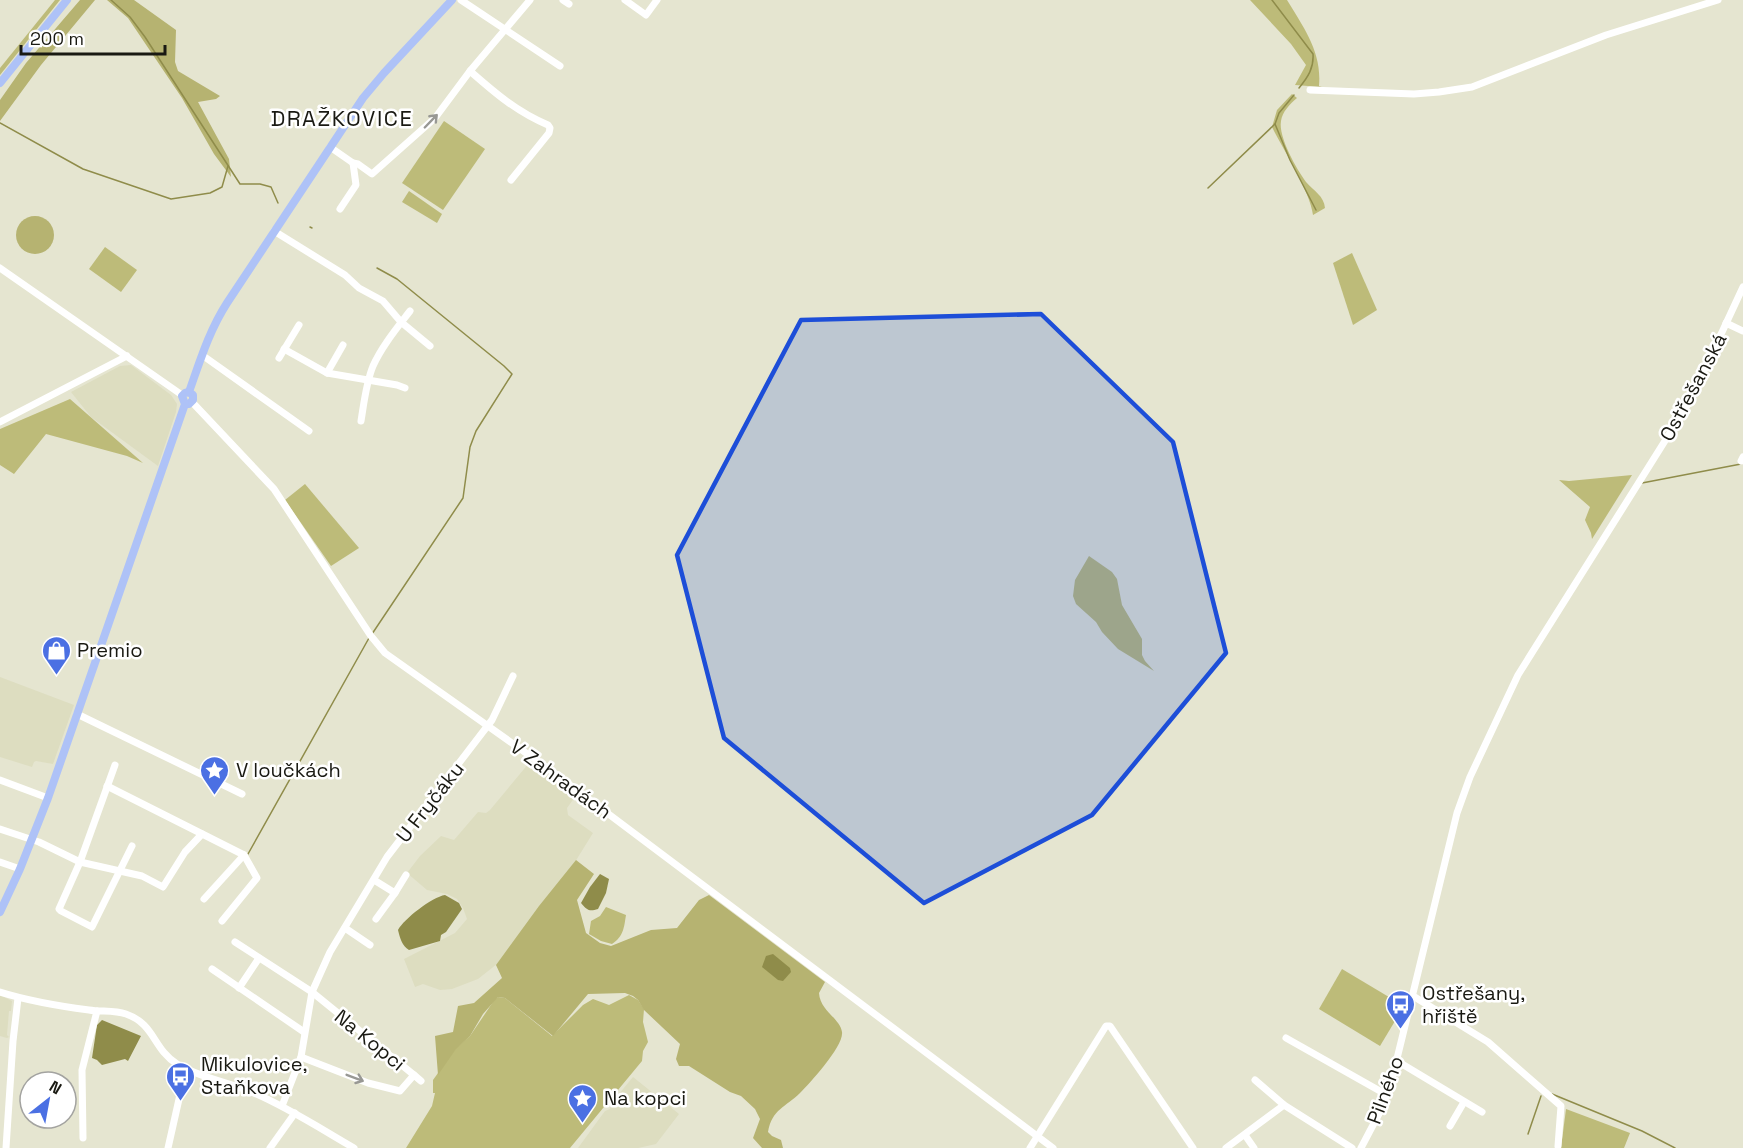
<svg xmlns="http://www.w3.org/2000/svg" width="1743" height="1148" font-family="'Space Grotesk',sans-serif">
<rect width="100%" height="100%" fill="#e5e5d0"/>
<g fill="#ddddc0">
<polygon points="131,365 171,395 177,404 176,412 158,466 91,417 71,392 120,366"/>
<polygon points="0,677 74,705 53,764 36,761 34,762 32,767 0,757"/>
<polygon points="529,763 575,797 567,808 568,815 593,833 575,862 497,964 478,979 452,989 440,990 423,984 415,987 404,959 455,933 467,919 463,908 457,899 447,894 427,890 407,873 420,856 441,836 454,840 478,812 486,813 490,810"/>
<polygon points="0,995 12,1001 11,1011 9,1011 7,1035 9,1037 7,1038 0,1036"/>
<polygon points="633,1077 679,1114 656,1144 638,1148 578,1148 605,1111 610,1109 614,1100"/>
</g>
<g fill="#bdbb79">
<polygon points="55,0 60,0 0,75 0,68"/>
<path d="M1250,0h37c17,28 35,52 32,86l3,1 -27,-2 11,-20 -15,-21z"/>
<path d="M1292,94l5,4c-7,6 -15,14 -16,23 -3,16 16,49 25,61 8,9 18,14 19,26l-12,7c-3,-24 -29,-64 -41,-88l5,-17z"/>
<polygon points="444,121 485,149 443,210 402,183"/>
<polygon points="409,191 442,214 437,223 402,202"/>
<polygon points="105,247 137,270 121,292 89,269"/>
<polygon points="1352,253 1377,310 1353,325 1333,263"/>
<polygon points="70,399 143,463 127,456 46,434 14,474 0,465 0,429"/>
<polygon points="1632,475 1592,539 1591,533 1585,520 1590,507 1559,480 1569,481"/>
<polygon points="305,484 359,548 331,566 285,500"/>
<polygon points="1089,556 1112,572 1117,579 1122,605 1142,639 1142,655 1145,661 1154,671 1118,649 1102,632 1096,622 1076,604 1073,596 1075,580"/>
<path d="M606,907l20,8c-2,12 -2,21 -14,29l-11,-3 -12,-7 2,-13 9,-5z"/>
<polygon points="1342,969 1404,1006 1380,1046 1319,1009"/>
<polygon points="629,995 638,1000 644,1009 643,1022 648,1042 643,1051 642,1061 570,1148 406,1148 432,1106 435,1093 433,1093 433,1080 456,1048 470,1036 495,999 498,997 505,998 552,1036 583,1005 593,999 609,1005"/>
<polygon points="1566,1109 1630,1133 1624,1148 1561,1148"/>
</g>
<g fill="#b6b371">
<polygon points="80,0 95,0 41,65 0,121 0,100 26,63"/>
<polygon points="107,0 134,0 176,30 175,62 178,71 220,96 216,99 198,102 229,159 231,177 214,154 182,98 128,18"/>
<circle cx="35" cy="235" r="19"/>
<path d="M576,860l18,14 -17,26 9,33 14,10 11,3 40,-16 26,-2 22,-28 10,-5 116,87 -6,11c1,18 21,25 23,39 2,14 -32,51 -42,61 -14,14 -28,16 -32,39l4,4 9,4 2,8h-21l-9,-10 7,-19 -5,-10 -14,-13 -11,-4 -41,-26h-10l-3,-7 4,-15 -36,-34 -6,-10 -5,-4 -8,-3 -37,1 -35,42 -48,-38 -7,-1 -15,17 -13,22 -14,13 -18,26 -3,-39 18,-4 5,-26 16,-3 28,-25 -6,-13 43,-59z"/>
</g>
<g fill="#8f8c4a">
<path d="M600,874l9,5 -3,14 -8,16c-9,3 -11,1 -17,-6l9,-16z"/>
<path d="M445,895l14,8 3,6 -16,23 -5,3 -1,6 -31,9c-7,-4 -9,-12 -11,-20 6,-11 34,-33 47,-35z"/>
<polygon points="773,954 790,968 791,972 783,981 778,980 762,967 766,956"/>
<polygon points="102,1020 141,1036 128,1061 125,1059 102,1065 97,1060 92,1058 97,1025"/>
</g>
<g fill="none" stroke-linecap="round" stroke-linejoin="round">
<g stroke="#8f8c4a" stroke-width="1.5">
<polyline points="111,0 130,17 145,37 240,184 260,184 271,187 278,203"/>
<path d="M1272,0l41,54c1,14 -5,23 -14,34"/>
<polyline points="0,123 83,169 171,199 210,193 222,187 228,166"/>
<polyline points="1275,124 1290,160 1316,210"/>
<polyline points="1208,188 1275,124 1279,113 1294,95"/>
<polyline points="310,227 312,228"/>
<polyline points="1642,483 1741,464"/>
<polyline points="372,634 463,498 470,447 476,431 512,374 504,366 397,279 377,268"/>
<polyline points="248,854 369,638"/>
<polyline points="1552,1094 1642,1131 1675,1148"/>
<polyline points="1528,1134 1541,1096"/>
</g>
<g stroke="#fff" stroke-width="7">
<polyline points="461,0 560,66"/>
<polyline points="563,0 569,4"/>
<polyline points="625,0 646,15 657,0"/>
<path d="M470,71c25,22 47,41 78,54l2,3 -1,5 -38,47"/>
<polyline points="1310,90 1414,94 1439,92 1472,87 1606,35 1718,0"/>
<polyline points="330,147 353,163 358,164 372,174 435,118 470,71 530,0"/>
<polyline points="340,209 356,185 353,163"/>
<polyline points="274,231 345,275 359,288 383,301 401,322 430,346"/>
<polyline points="0,268 182,395"/>
<polyline points="1726,323 1743,331"/>
<polyline points="284,349 327,373 397,385 405,388"/>
<polyline points="202,355 309,431"/>
<polyline points="279,358 299,325"/>
<polyline points="327,373 343,345"/>
<polyline points="192,402 274,489 371,636 385,653 550,770 1053,1148"/>
<path d="M361,421c3,-18 5,-38 12,-55 9,-20 24,-38 37,-55"/>
<polyline points="0,422 127,356"/>
<polyline points="1741,461 1743,457"/>
<polyline points="77,714 242,794"/>
<polyline points="115,765 80,862 59,909 61,911 92,927 132,846"/>
<polyline points="0,780 48,798"/>
<polyline points="107,786 244,855 257,878 222,921"/>
<polyline points="0,829 39,842 80,862 142,876 163,887 185,852 202,834"/>
<polyline points="0,862 20,869"/>
<polyline points="374,880 395,893 406,875"/>
<polyline points="204,899 244,855"/>
<polyline points="376,919 395,893"/>
<polyline points="345,928 370,945"/>
<polyline points="235,942 312,992 414,1075 400,1091 368,1083 301,1057"/>
<polyline points="212,969 304,1032"/>
<polyline points="239,988 259,958"/>
<path d="M0,992c29,9 59,14 89,18 12,2 25,0 37,4 29,10 27,35 51,50 23,14 52,18 77,29 35,15 67,36 100,55"/>
<polyline points="1413,996 1488,1042 1561,1106 1558,1146"/>
<polyline points="1286,1038 1387,1095"/>
<polyline points="1397,1061 1482,1112"/>
<polyline points="414,1075 421,1081"/>
<polyline points="1255,1080 1284,1105 1352,1148"/>
<polyline points="282,1106 301,1057 312,992 330,952 387,857 492,720 513,676"/>
<polyline points="1450,1126 1464,1102"/>
<polyline points="1245,1135 1254,1148"/>
<polyline points="83,1138 82,1070 97,1011"/>
<polyline points="6,1148 13,1041 18,998"/>
<polyline points="168,1148 186,1068"/>
<polyline points="270,1148 295,1113"/>
<polyline points="1030,1148 1106,1026 1110,1026 1193,1148"/>
<polyline points="1226,1148 1284,1105"/>
<polyline points="1361,1148 1382,1108 1392,1079 1457,813 1470,777 1518,675 1690,401 1743,287"/>
</g>
<g stroke="#aec2f7" stroke-width="8">
<polyline points="0,83 67,0"/>
<path d="M185,404h4l4,-4v-5l-4,-3c11,-31 20,-61 38,-89l136,-205 21,-25 68,-73"/>
<polyline points="0,912 20,869 48,798 185,404 182,396 185,393 189,392"/>
</g>
</g>
<defs><path id="oneway-shaft" d="M-6 0H5M1.5-3L5.5 0L1.5 3" fill="none" stroke-width="1.6" stroke-linecap="round" stroke-linejoin="round" transform="scale(1.5)"/></defs>
<g stroke="#989894">
<use href="#oneway-shaft" transform="translate(431 121) rotate(-46)"/>
<use href="#oneway-shaft" transform="translate(355 1078) rotate(21)"/>
</g>
<path fill="#1d4ed8" fill-opacity="0.2" stroke="#1d4ed8" stroke-width="4.5" stroke-linejoin="round" d="M1041,314l132,128 53,211 -134,162 -168,88 -200,-165 -47,-183 124,-235z"/>
<defs>
<symbol id="shop-pin" viewBox="-11 -11 22 30"><path d="M0 17L-7.5 6A9.5 9.5 0 1 1 7.5 6Z" fill="#4b70e3" stroke="#fff"/><path d="M-5-2.5h2.3a2.7 3.5 0 0 1 5.4 0H5L5.5 6h-11ZM-1.5-2.5h3a1.5 2.3 0 0 0-3 0Z" fill="#fff"/></symbol>
<symbol id="sight-pin" viewBox="-11 -11 22 30"><path d="M0 17L-7.5 6A9.5 9.5 0 1 1 7.5 6Z" fill="#4b70e3" stroke="#fff"/><path d="M0-6L1.8-2.2L6-1.7L2.9 1.2L3.7 5.4L0 3.3L-3.7 5.4L-2.9 1.2L-6-1.7L-1.8-2.2Z" fill="#fff"/></symbol>
<symbol id="bus-pin" viewBox="-11 -11 22 30"><path d="M0 17L-7.5 6A9.5 9.5 0 1 1 7.5 6Z" fill="#4b70e3" stroke="#fff"/><path d="M-5-6H5V4H4V6H2V4H-2V6H-4V4H-5ZM-3.5-4V0h7V-4ZM-3.5 1.2v1.5H-2V1.2ZM2 1.2v1.5H3.5V1.2Z" fill="#fff"/></symbol>
</defs>
<g fill-rule="evenodd">
<use href="#shop-pin" x="40" y="634" width="33" height="45"/>
<use href="#sight-pin" x="198" y="754" width="33" height="45"/>
<use href="#bus-pin" x="1384" y="988" width="33" height="45"/>
<use href="#bus-pin" x="164" y="1060" width="33" height="45"/>
<use href="#sight-pin" x="566" y="1082" width="33" height="45"/>
</g>
<g text-anchor="middle" stroke-width="5" stroke-linejoin="round" paint-order="stroke">
<g font-size="20" fill="#191912" stroke="#fff">
<text transform="translate(1693 387) rotate(-62)" y="7">Ostřešanská</text>
<text transform="translate(561 779) rotate(36)" y="7">V Zahradách</text>
<text transform="translate(430 802) rotate(-52)" y="7">U Fryčáku</text>
<text transform="translate(370 1040) rotate(39)" y="7">Na Kopci</text>
<text transform="translate(1385 1090) rotate(-70)" y="7">Pilného</text>
</g>
<g font-size="20" fill="#191912" stroke="#fff" text-anchor="start">
<text x="77" y="657">Premio</text>
<text x="236" y="777">V loučkách</text>
<text x="1422" y="1000">Ostřešany,<tspan x="1422" dy="23">hřiště</tspan></text>
<text x="201" y="1071">Mikulovice,<tspan x="201" dy="23">Staňkova</tspan></text>
<text x="604" y="1105">Na kopci</text>
</g>
<g font-size="22" letter-spacing="1.5" fill="#191912" stroke="#fff">
<text x="342" y="126">DRAŽKOVICE</text>
</g>
</g>
<g transform="translate(48 1100) rotate(31)"><circle r="28" fill="#ffffff" stroke="#a3a3a0" stroke-width="1.5"/>
<path d="M0-4.5L10 22L0 15L-10 22Z" fill="#4b70e3"/>
<text y="-9" font-size="16" font-weight="bold" text-anchor="middle" fill="#191912">N</text>
</g>
<path d="M21 45v9h144v-9" fill="none" stroke="#191912" stroke-width="3"/>
<text x="30" y="45" font-size="18" fill="#191912" stroke="#ffffff" stroke-width="4.5" paint-order="stroke">200 m</text>
</svg>
